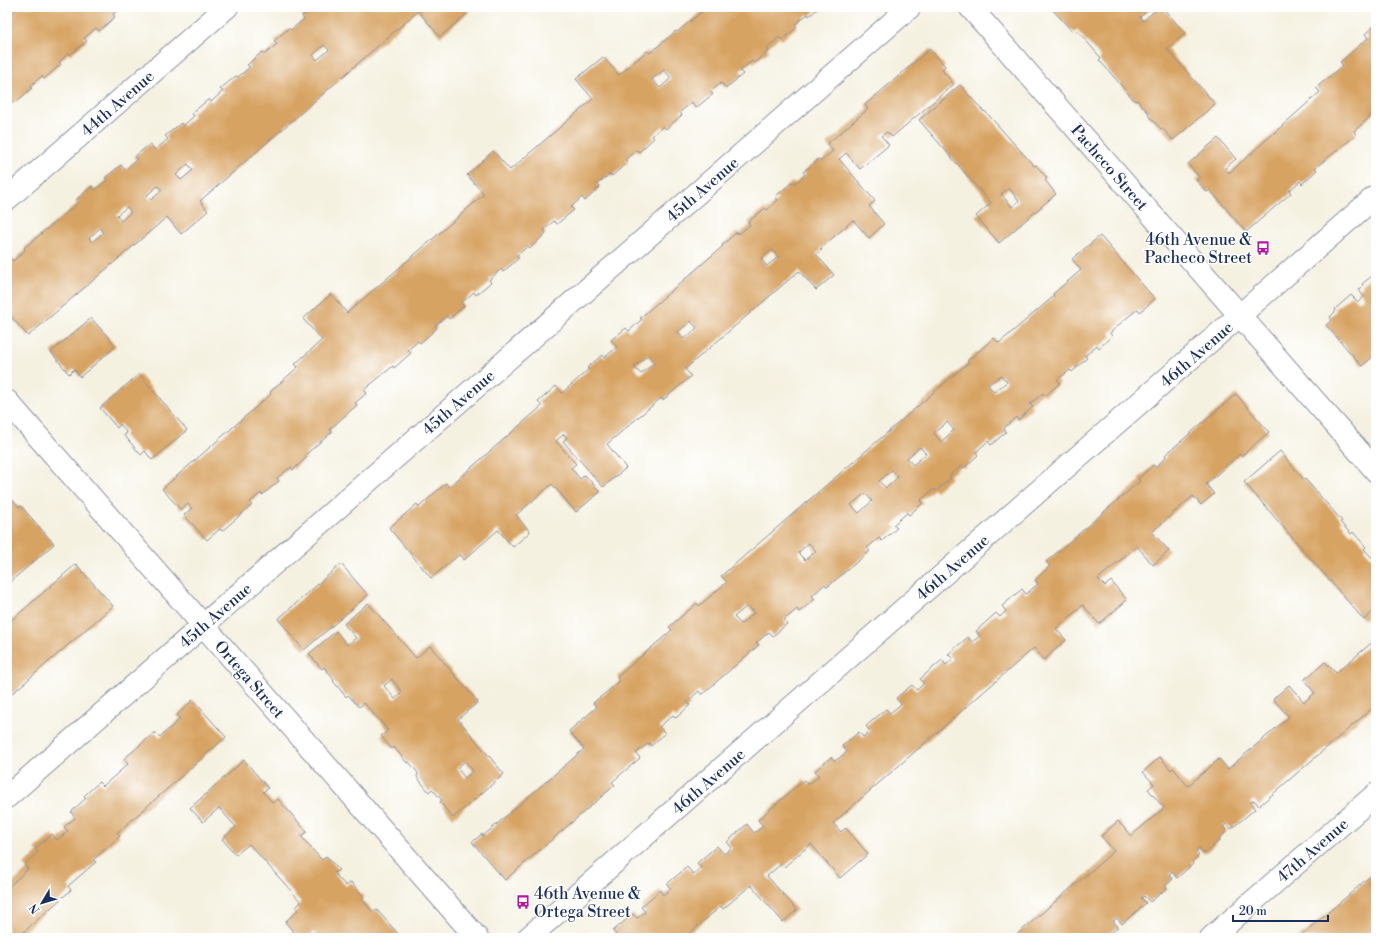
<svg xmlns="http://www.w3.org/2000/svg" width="1383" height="945" font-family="'Libre Bodoni',serif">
<rect width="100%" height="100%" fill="#fff"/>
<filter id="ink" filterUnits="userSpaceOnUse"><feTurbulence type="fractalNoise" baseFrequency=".025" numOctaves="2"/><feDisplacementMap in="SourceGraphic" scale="8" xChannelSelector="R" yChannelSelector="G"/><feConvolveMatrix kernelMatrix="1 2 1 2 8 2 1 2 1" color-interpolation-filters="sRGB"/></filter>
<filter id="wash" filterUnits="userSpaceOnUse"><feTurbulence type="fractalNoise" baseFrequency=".012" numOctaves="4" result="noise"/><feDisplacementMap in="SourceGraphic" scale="16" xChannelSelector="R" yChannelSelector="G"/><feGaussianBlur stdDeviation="0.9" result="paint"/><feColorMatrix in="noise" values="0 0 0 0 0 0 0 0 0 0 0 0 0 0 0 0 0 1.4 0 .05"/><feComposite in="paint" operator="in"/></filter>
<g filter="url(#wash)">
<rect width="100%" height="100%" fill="#f5f1e1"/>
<g id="blocks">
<g fill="#d7a362" fill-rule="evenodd">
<polygon points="19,7 122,7 113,14 115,17 99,31 96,28 84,38 87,41 70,55 69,53 59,62 61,64 44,79 42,76 30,86 32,88 16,102 14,101 7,106 7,17"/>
<path d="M313,7h151l5,5 -29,25 -22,-26 -218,190 8,10 -27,23 -14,-17 -139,119 -21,-24v-50l4,-3 2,2 12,-11 -1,-2 54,-45 -2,-3 16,-14 3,4 12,-10 -2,-2 16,-13 4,5 12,-11 -3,-2 16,-13 5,6 13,-11 -3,-3 16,-13 2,3 11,-10 -2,-3 17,-14 2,3 12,-11 -3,-2 16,-13 2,1 12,-10 -3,-2 15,-13 3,2 12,-10 -3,-3 15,-13 2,2 13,-11 -2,-3zM324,45l5,5 -12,10 -4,-5zM188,164l5,6 -12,10 -5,-5zM158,186l4,4 -11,10 -4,-5zM127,207l4,5 -10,9 -4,-6zM100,228l3,5 -11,9 -3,-4z"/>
<path d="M713,7h107l-11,9 -1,-2 -13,10 2,3 -15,13 -3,-3 -12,11 2,3 -15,12 -2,-2 -12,10 3,3 -17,14 -5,-5 -11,9 3,2 -17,14 -4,-6 -12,10 2,3 -16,14 -3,-3 -11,10 2,2 -15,14 -3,-2 -11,10 3,2 -16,14 -2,-2 -13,10 3,3 -15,14 -3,-4 -11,10 3,3 -17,14 -3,-3 -10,9 2,3 -16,15 -2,-2 -12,10 3,2 -16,14 -2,-3 -12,11 2,2 -15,13 -2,-3 -13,11 3,3 -15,13 -2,-3 -12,10 2,2 -17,15 -2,-2 -10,9 3,3 -17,15 -1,-2 -29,24 3,3 -12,10 2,2 -27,24 2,3 -27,23 2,2 -14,13 -2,-3 -14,11 2,3 -17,14 -1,-2 -12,10 3,2 -30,26 -2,-2 -13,11 -23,-25 8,-7 -4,-4 -7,6 -19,-21 109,-95 -1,-2 28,-25 -3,-3 27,-24 -19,-21 28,-25 16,19 110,-95 27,-24 -17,-19 26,-24 17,19 28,-24 55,-47 -17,-20 27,-22 16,18 28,-24 3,2 26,-22 1,1 29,-24 3,3zM664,70l7,8 -11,10 -8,-9z"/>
<polygon points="1050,7 1152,7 1140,17 1143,21 1159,7 1162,7 1185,33 1167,49 1215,104 1173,140 1162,128 1161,129 1148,115 1149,113 1137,100 1135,101 1099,60 1101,58 1077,30 1074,33"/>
<polygon points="1376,24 1376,112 1354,131 1356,135 1315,168 1317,170 1302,184 1300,181 1289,191 1291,193 1246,232 1210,190 1207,192 1196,180 1200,178 1188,164 1218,138 1236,159 1225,168 1229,173 1320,92 1316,88 1343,65 1340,62 1368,38 1365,34"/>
<path d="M930,49l15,17 -3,4 12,14 -62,53 -5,-5 -6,4 8,9 -29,24 -14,-16 -7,6 36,42 -6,5 15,18 -15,14 -16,-18 -33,29 2,1 -6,4 18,21 -18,15 -17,-19 -114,98 6,7 -28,24 -2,-2 -54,46 19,24 -23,19 -40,-46 4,-3 -3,-4 -8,7 20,23 -5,4 9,11 5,-4 15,17 -24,20 -24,-28 -36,31 14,17 -17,15 -15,-17 -34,30 -4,-6 -29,24 -42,-50 28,-24 2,3 27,-24 3,4 93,-81 -4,-4 18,-16 6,7 27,-24 -2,-1 15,-13 2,3 13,-11 -6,-7 15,-12 3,3 13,-12 -2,-1 83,-72 -1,-1 15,-13 2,2 11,-9 -2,-3 17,-14 2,2 11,-10 -3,-3 17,-15 2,2 11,-9 -2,-3 16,-13 2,2 12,-10 -6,-7 41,-35 -3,-4zM772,250l6,7 -11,9 -6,-7zM691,321l6,7 -13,11 -6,-7zM648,355l6,8 -13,11 -7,-7z"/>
<path d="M960,85l24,27 1,-1 49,55 2,-1 11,13 -2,2 11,14 -57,49 -23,-27 15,-13 -72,-83zM1009,188l10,13 -7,6 -11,-13z"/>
<path d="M1100,236l55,63 -15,13 -2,-3 -14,11 -14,13 2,3 -13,12 -2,-3 -12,11 2,2 -15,14 -2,-2 -13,10 3,3 -15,13 -2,-3 -13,11 3,3 -15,13 -2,-3 -12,11 2,4 -15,13 -3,-4 -12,11 2,3 -14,13 -3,-2 -12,10 2,2 -15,13 -2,-2 -13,11 2,3 -14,12 -2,-2 -14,12 4,3 -15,13 -3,-3 -12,10 3,3 -43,36 -2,-3 -13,12 3,3 -16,13 -2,-3 -13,11 3,4 -14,12 -4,-4 -13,11 3,2 -43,37 -14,13 -3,-4 -12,11 3,3 -14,13 -3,-3 -14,12 6,6 -14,13 -2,-3 -13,10 4,5 -28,24 3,3 -110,95 -33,-38 10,-8 1,2 101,-87 -15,-18 28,-24 -4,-4 27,-22 -3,-4 55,-47 -3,-3 28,-24 2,3 28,-24 -6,-6 248,-214 -2,-1 27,-23 5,5 55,-47 -1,-2 28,-24 -9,-11zM1001,375l6,7 -13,10 -6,-7zM947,422l7,8 -13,12 -7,-9zM920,447l6,7 -13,11 -6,-7zM892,470l6,7 -12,11 -7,-7zM865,493l7,8 -13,12 -8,-8zM809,543l7,8 -11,9 -7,-7zM747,606l7,7 -13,11 -7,-7z"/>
<polygon points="1372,276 1373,278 1376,276 1376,354 1362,366 1326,325 1332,320 1330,317 1336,311 1335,309 1351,295 1358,302 1364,297 1359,290 1363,286 1362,284"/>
<polygon points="91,318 116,346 80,377 74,369 69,374 51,352"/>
<polygon points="139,374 187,430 152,460 145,451 141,455 124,435 127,433 120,424 117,428 100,408"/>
<polygon points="1236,394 1269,432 1241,456 1240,454 1206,484 1214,494 1201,505 1193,496 1152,532 1169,551 1153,565 1137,546 1098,579 1105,586 1111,581 1127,600 1099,624 1083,605 1056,629 1066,640 1044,660 1034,648 833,823 841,832 846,828 868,854 840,878 811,844 784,867 781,864 767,876 797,910 783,922 751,885 723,909 721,906 684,938 614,938 617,936 613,931 633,914 637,918 645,912 641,907 660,890 663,895 671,889 667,884 687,867 693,874 701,868 697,863 717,846 724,854 732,848 727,842 747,824 754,833 763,826 758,820 804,780 808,785 819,776 815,771 831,757 835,761 847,752 842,746 859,732 863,737 870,731 866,726 886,709 890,713 901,704 896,698 912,685 917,690 924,683 920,679 942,660 946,665 953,659 948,654 968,637 972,642 980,636 976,631 996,613 1000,617 1006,611 1002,606 1022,589 1026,594 1038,584 1035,580 1050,566 1046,562 1140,481 1138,479 1153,465 1156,467 1166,457 1165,455"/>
<polygon points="1280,451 1304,480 1305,479 1329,506 1342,521 1340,522 1351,534 1353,532 1366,547 1364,549 1376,562 1376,609 1364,620 1244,482"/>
<polygon points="7,494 19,507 21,506 54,544 10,582 7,578"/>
<polygon points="76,564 113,606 7,698 7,624"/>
<polygon points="341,564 368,595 304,650 278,619"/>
<path d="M368,603l48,55 14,-12 48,56 -20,17 46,55 -51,44 -13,-16 2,-2 -10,-11 -3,3 -12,-15 1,-4 -9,-11 -2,1 -13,-16 -2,2 -11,-13 7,-6 -24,-27 -5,4 -11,-12 -2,2 -13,-16 1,-1 -10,-13 -2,2 -13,-15 27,-23 11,14 9,-7 -12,-14zM392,679l10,13 -7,7 -11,-13zM465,761l8,10 -8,7 -8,-10z"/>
<polygon points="1376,639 1376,705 1259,806 1254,800 1250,803 1255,809 1231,829 1226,824 1223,827 1227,831 1219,838 1220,840 1204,854 1199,848 1196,851 1199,855 1192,862 1193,864 1177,878 1172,871 1169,874 1173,879 1165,886 1167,888 1150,902 1144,896 1141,898 1146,903 1122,924 1117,918 1113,921 1118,927 1105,938 1013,938 1114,851 1101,836 1118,821 1131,836 1164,808 1148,789 1154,784 1143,772 1160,757 1171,770 1173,768 1188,786 1219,759 1228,769 1289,717 1273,699 1289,685 1304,702 1315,693 1304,680 1325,662 1336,673"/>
<polygon points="193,700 226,737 117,833 120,836 93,860 96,862 68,886 71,890 17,938 7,938 7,888 28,869 24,865 38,852 35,849 52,834 57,840 68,831 64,827 75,818 71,812 86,798 84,796 99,782 103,786 128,764 124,759 155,732 160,737 180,719 177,715"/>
<polygon points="244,760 268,788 263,792 273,803 278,799 307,832 301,836 310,847 322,860 326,856 339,870 334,873 346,886 351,882 364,897 362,899 373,912 377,910 400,936 398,938 320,938 314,932 308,938 299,938 285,922 298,910 296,907 301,902 249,844 236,855 222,839 236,827 219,808 203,822 190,808"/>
<polygon points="1376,871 1376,938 1298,938 1344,899"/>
</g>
</g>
</g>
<g filter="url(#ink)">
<use href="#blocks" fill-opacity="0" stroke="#8890a0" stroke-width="1"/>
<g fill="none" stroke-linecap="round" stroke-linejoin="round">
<defs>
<g id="minor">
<polyline points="970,7 1376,471"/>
<polyline points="7,199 227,7"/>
<polyline points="7,401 477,938"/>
<polyline points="7,797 910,7"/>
<polyline points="528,938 1376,196"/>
<polyline points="1211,938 1376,794"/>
</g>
</defs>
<use href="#minor" stroke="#8890a0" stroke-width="24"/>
<use href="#minor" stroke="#fff" stroke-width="22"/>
</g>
</g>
<defs>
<symbol id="bus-bare" viewBox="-9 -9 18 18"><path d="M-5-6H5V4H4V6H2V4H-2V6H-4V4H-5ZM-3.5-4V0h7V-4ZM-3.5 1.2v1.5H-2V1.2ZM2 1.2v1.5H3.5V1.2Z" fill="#b5179e" stroke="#fff" stroke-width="2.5" paint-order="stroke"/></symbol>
</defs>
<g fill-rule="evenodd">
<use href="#bus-bare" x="1253" y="238" width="20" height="20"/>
<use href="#bus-bare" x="513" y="892" width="20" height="20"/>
</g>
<g text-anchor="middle" stroke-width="3" stroke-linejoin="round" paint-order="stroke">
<g font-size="16" fill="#1b2f5e" stroke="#fff">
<text transform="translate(117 103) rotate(-41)" y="6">44th Avenue</text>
<text transform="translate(1110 167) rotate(49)" y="6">Pacheco Street</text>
<text transform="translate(702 189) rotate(-41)" y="6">45th Avenue</text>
<text transform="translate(1196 354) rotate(-41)" y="6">46th Avenue</text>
<text transform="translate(458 402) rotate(-41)" y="6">45th Avenue</text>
<text transform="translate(952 567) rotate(-41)" y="6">46th Avenue</text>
<text transform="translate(215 615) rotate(-41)" y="6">45th Avenue</text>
<text transform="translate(250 679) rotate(49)" y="6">Ortega Street</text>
<text transform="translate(708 781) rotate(-41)" y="6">46th Avenue</text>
<text transform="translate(1312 850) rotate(-41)" y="6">47th Avenue</text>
</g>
<g font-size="16" fill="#1b2f5e" stroke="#fff" text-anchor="end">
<text x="1252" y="245">46th Avenue &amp;<tspan x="1252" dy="18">Pacheco Street</tspan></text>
<text x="534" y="899" text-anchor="start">46th Avenue &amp;<tspan x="534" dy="18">Ortega Street</tspan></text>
</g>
</g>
<rect width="1383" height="945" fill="none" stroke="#fff" stroke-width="24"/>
<g transform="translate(42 903) rotate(232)" stroke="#ffffff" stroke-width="3" paint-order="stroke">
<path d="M0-3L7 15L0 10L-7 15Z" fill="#1b2f5e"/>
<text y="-6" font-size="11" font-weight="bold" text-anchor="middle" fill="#1b2f5e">N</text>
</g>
<path d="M1233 915v6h95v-6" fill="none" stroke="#1b2f5e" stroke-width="2"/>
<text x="1239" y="915" font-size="12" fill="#1b2f5e" stroke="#ffffff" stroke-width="3" paint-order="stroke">20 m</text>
</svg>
